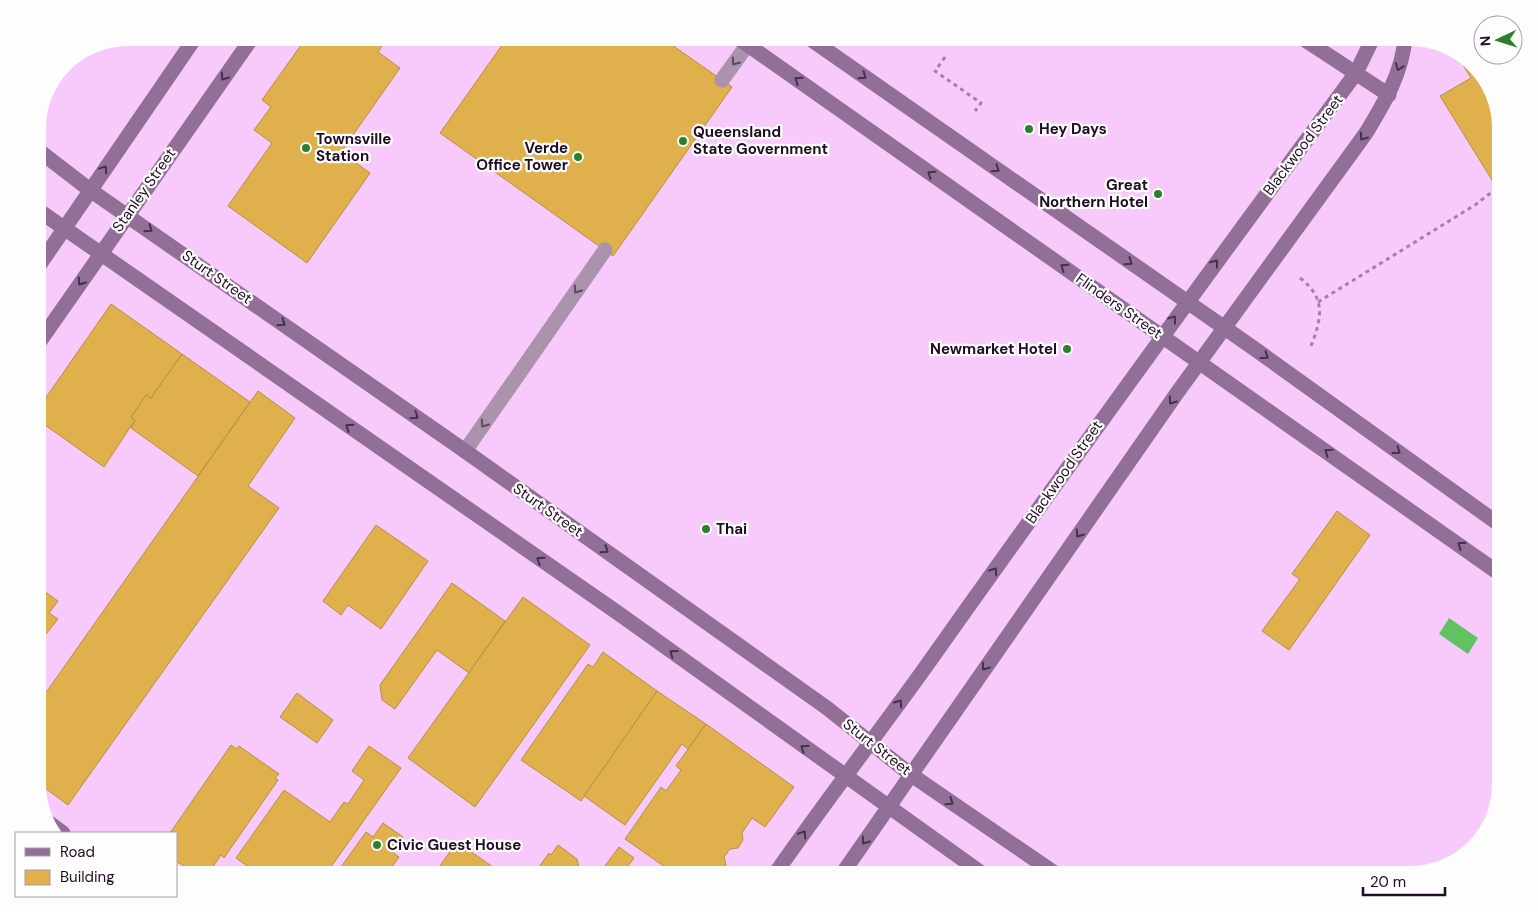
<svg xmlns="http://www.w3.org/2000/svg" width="1538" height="912" font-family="'DM Sans',sans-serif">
<rect width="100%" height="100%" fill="#f8cafc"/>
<polygon fill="#62c161" points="1449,618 1478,638 1468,654 1439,634"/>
<g fill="#dfb04b" stroke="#b59044">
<polygon points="306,38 377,38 384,43 378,52 400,68 341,152 370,173 307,263 228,206 272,143 254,130 271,107 262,100"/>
<polygon points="507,38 662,38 732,87 613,256 440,133"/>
<polygon points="1464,58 1488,83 1500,123 1500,193 1440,96 1471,78 1462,63 1465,60"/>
<polygon points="111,304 182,354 151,398 146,395 131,417 135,420 104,467 38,420 38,409"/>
<polygon points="182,354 250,402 198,476 131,428 135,420 131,417 146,395 151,398"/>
<polygon points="258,391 295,418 248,486 279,508 68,805 38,783 38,704"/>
<polygon points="1337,511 1370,535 1289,650 1262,631 1300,579 1292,574"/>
<polygon points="376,525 428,561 381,629 348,605 341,615 323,601"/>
<polygon points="452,583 505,621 469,673 437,650 395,709 382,700 380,685"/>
<polygon points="38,587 58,601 49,613 58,619 38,644"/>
<polygon points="523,597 590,645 475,807 408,758"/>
<polygon points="603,652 657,691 581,801 521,760 588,664 593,667"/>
<polygon points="657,691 706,724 688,749 682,744 625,825 584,796"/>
<polygon points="297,693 333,720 317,743 280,717"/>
<polygon points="706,724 794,787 765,827 752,818 742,833 743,840 738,848 730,849 724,857 726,865 720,873 675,874 625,839 661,787 666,791 681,770 676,766"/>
<polygon points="231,745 237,749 239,746 279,774 275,778 278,780 224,858 221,855 208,874 196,874 176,861 176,833 170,833"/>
<polygon points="369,746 401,768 326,874 255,874 257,873 236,858 284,790 330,822 344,802 348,804 364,780 352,771"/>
<polygon points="383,823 403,837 392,852 399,857 387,874 336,874 366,832 373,837"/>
<polygon points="457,842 503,874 434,874"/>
<polygon points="558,845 577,859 579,868 575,874 534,874 549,853 551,855"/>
<polygon points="619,847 634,858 622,874 599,874"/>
</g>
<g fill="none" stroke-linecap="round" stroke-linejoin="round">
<g stroke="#a480a7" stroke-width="3" stroke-dasharray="4 4" stroke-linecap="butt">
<polyline points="945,57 935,71 981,103 975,111"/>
<path d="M1300,278c26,20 22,40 11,68"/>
<polyline points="1318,302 1475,205 1497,188"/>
</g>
<g stroke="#ab93ad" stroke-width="15">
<polyline points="722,80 748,44"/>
<polyline points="465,451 605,250"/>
</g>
<g stroke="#926f96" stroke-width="15">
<polyline points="738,38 1500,574"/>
<polyline points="809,38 1252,347 1500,525"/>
<polyline points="1302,38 1389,95"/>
<polyline points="38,150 90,190 465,451 827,708 910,774 1056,874"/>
<polyline points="38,210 618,613 983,874"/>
<polyline points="38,267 195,38"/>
<polyline points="38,344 252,38"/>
<polyline points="48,822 63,833"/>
<path d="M775,874c49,-71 102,-139 152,-209 141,-199 284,-396 429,-592l17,-35"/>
<path d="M842,874l335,-481 189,-260c18,-30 36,-59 39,-95"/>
</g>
</g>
<defs><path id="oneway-chevron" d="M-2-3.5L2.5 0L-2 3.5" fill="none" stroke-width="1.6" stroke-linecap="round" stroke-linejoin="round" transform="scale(1.25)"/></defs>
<g stroke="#5f4961">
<use href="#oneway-chevron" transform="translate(735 62) rotate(125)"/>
<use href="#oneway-chevron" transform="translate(577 290) rotate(125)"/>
<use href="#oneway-chevron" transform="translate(484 424) rotate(125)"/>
</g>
<g stroke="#482f4b">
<use href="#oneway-chevron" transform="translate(1399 67) rotate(111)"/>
<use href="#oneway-chevron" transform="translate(863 76) rotate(35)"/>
<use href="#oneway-chevron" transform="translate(224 77) rotate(125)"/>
<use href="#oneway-chevron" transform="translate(798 80) rotate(-145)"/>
<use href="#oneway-chevron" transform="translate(1363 137) rotate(125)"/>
<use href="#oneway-chevron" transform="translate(104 169) rotate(-56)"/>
<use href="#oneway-chevron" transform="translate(996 169) rotate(35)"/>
<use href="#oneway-chevron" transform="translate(931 174) rotate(-145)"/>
<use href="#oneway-chevron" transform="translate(149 229) rotate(35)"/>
<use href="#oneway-chevron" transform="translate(1129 262) rotate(35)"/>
<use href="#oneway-chevron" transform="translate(1215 263) rotate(-53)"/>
<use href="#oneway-chevron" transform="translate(1064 267) rotate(-145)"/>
<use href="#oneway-chevron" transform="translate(81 282) rotate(125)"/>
<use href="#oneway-chevron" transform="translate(1173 319) rotate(-53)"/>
<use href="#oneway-chevron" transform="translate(282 323) rotate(35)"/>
<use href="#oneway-chevron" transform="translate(1265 356) rotate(36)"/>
<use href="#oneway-chevron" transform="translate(1172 401) rotate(125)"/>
<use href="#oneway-chevron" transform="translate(415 416) rotate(35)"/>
<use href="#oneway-chevron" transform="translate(349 427) rotate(-145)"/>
<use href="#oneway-chevron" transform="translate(1397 451) rotate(36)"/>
<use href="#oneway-chevron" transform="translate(1328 452) rotate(-145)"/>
<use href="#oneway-chevron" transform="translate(1079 534) rotate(125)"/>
<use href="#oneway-chevron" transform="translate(1461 545) rotate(-145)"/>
<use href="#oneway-chevron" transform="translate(605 550) rotate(35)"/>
<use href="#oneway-chevron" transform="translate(540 560) rotate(-146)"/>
<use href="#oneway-chevron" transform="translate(994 571) rotate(-55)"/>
<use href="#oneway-chevron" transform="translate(673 653) rotate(-144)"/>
<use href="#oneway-chevron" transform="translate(985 667) rotate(125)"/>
<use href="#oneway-chevron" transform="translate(899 703) rotate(-55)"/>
<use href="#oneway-chevron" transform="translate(804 748) rotate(-144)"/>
<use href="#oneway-chevron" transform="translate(950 802) rotate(35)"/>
<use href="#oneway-chevron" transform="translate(803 834) rotate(-56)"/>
<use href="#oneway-chevron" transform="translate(865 841) rotate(125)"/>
</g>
<g fill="#2c802d" stroke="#fdfdfd" stroke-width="2">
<circle cx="1029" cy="129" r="5"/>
<circle cx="683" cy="141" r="5"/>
<circle cx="306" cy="148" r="5"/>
<circle cx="578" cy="157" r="5"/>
<circle cx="1158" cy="194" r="5"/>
<circle cx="1067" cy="349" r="5"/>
<circle cx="706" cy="529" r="5"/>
<circle cx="377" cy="845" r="5"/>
</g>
<g text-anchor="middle" stroke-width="4.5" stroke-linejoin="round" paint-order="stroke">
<g font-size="15" font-weight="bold" fill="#200c23" stroke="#fdfdfd" text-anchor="start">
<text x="1039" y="134">Hey Days</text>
<text x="693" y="137">Queensland<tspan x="693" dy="17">State Government</tspan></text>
<text x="316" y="144">Townsville<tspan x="316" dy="17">Station</tspan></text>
<text x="568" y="153" text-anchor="end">Verde<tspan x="568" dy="17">Office Tower</tspan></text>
<text x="1148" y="190" text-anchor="end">Great<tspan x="1148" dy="17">Northern Hotel</tspan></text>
<text x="1057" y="354" text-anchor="end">Newmarket Hotel</text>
<text x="716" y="534">Thai</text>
<text x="387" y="850">Civic Guest House</text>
</g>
<g font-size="15" fill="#200c23" stroke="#fdfdfd">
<text transform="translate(1303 145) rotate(-53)" y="5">Blackwood Street</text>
<text transform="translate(144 190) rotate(-55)" y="5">Stanley Street</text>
<text transform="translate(217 277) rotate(35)" y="5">Sturt Street</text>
<text transform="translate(1119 306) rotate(35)" y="5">Flinders Street</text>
<text transform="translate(1064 472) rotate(-55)" y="5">Blackwood Street</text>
<text transform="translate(548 510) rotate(35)" y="5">Sturt Street</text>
<text transform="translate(877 747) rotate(38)" y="5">Sturt Street</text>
</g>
</g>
<path d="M0 0H1538V912H0ZM128 46H1410A82 82 0 0 1 1492 128V784A82 82 0 0 1 1410 866H128A82 82 0 0 1 46 784V128A82 82 0 0 1 128 46Z" fill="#fdfdfd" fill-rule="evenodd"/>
<rect x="15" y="832" width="162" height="65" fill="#fdfdfd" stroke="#a59da6"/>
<rect x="25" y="848" width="25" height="8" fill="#926f96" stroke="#a59da6"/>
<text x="60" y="857" font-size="15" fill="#200c23">Road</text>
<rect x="25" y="870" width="25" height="15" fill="#dfb04b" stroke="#a59da6"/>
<text x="60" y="882" font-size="15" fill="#200c23">Building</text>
<g transform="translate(1498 40) rotate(266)"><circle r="24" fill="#fdfdfd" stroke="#a59da6"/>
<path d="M0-4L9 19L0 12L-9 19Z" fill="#2c802d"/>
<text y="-8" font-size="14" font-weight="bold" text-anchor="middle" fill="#200c23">N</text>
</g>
<path d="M1363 887v8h82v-8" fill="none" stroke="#200c23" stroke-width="2.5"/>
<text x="1370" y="887" font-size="15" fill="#200c23" stroke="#fdfdfd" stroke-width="4" paint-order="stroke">20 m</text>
</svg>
